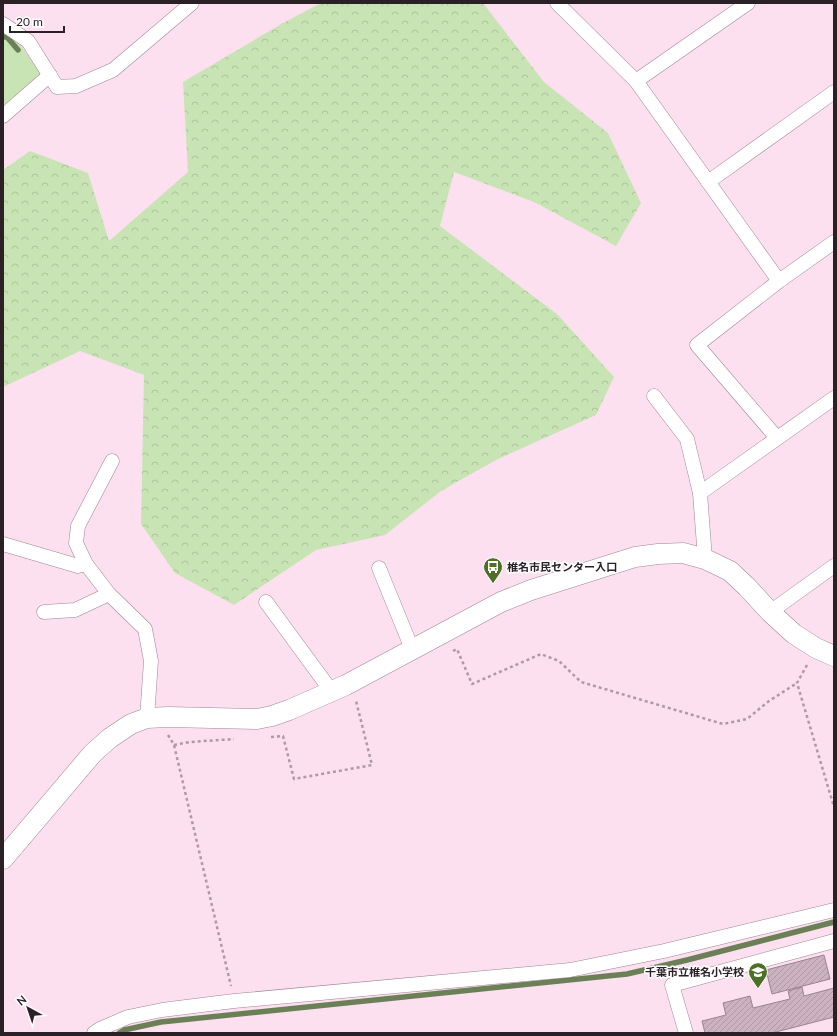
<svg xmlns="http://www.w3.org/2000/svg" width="837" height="1036" font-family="Lato,'Noto Sans JP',sans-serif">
<defs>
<pattern id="forest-crowns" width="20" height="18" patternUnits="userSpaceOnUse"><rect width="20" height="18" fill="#c9e4b4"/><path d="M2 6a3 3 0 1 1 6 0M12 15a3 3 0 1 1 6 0" fill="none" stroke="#adc39b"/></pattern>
<pattern id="building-hatch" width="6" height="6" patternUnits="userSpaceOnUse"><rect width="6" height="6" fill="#ccb2c1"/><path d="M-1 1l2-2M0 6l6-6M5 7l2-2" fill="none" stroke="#af99a6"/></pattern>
</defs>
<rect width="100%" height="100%" fill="#fce0f0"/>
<polygon fill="url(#forest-crowns)" points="321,3 483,3 544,82 608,133 641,203 616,246 534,202 454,172 440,226 557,314 614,377 596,415 496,460 441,491 385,535 316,550 234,605 175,573 141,524 144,375 80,351 3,387 3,170 30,151 88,173 109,241 188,172 183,82 283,23"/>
<polygon fill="#c9e4b4" points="3,31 15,37 41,75 3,110"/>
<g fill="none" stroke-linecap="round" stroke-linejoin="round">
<g stroke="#6c8058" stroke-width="5.5">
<polyline points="3,37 7,37 18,50"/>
<polyline points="119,1033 124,1030 161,1022 627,974 687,960 834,922"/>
</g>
</g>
<g fill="url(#building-hatch)" stroke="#9b8291">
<polygon points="824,955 830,979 772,994 766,970"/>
<polygon points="802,987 804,996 834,988 834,1017 772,1033 705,1033 702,1021 726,1015 723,1003 750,996 753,1008 790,999 788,991"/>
</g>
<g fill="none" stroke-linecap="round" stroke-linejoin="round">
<defs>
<g id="street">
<polyline points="557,3 636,81 779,281"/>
<polyline points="3,24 28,41 57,87 76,86 113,70 192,3"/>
<polyline points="636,81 748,3"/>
<polyline points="3,116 50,75"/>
<polyline points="708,182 834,92"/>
<polyline points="654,396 687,439 700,493"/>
<polyline points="777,438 697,345 779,281 834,242"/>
<polyline points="112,461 78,526 76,543 86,564 109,594 145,629 151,661 147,718"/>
<polyline points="3,544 78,566 86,564"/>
<polyline points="705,559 700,493 834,398"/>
<polyline points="379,568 412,649"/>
<polyline points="266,602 332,692"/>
<polyline points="44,612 75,610 109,594"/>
<polyline points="770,612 834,566"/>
<polyline points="94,1033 100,1029 128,1017 162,1010 234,1001 570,970 664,951 834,910"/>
<polyline points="686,1033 672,985 834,941"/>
</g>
<polyline id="secondary" points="3,859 93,753 110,738 131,724 147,718 168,717 257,719 272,716 289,710 346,685 501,602 531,590 635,557 658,554 683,553 705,559 730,571 747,587 770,612 794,634 816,648 834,656"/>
</defs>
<use href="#street" stroke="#9f8594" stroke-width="15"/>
<use href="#secondary" stroke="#9f8594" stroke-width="21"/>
<g stroke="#ae99a5" stroke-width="2.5" stroke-dasharray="3 3" stroke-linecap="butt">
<polyline points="453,651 457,649 472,684 541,654 559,661 581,682 723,724 747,719 769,701 797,683"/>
<polyline points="807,665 797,683 834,807"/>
<polyline points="168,735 174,745 231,986"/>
<polyline points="271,737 283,736 294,779 372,765 356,701"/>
<polyline points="174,745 190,742 234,739"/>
</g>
<use href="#street" stroke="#fff" stroke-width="14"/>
<use href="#secondary" stroke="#fff" stroke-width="20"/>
</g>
<defs>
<symbol id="bus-pin" viewBox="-11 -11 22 30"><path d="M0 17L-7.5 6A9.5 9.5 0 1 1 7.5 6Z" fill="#4c7028" stroke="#fff"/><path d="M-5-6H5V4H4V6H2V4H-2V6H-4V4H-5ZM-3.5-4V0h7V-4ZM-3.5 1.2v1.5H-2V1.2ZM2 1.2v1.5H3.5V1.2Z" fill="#fff"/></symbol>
<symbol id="school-pin" viewBox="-11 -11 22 30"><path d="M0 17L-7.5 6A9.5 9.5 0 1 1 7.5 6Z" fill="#4c7028" stroke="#fff"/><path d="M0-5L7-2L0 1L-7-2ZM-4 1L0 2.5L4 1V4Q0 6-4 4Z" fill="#fff"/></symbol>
</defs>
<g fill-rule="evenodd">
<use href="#bus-pin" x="482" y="556" width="22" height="30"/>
<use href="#school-pin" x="747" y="961" width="22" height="30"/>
</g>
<g text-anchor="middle" stroke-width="3" stroke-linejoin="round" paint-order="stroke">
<g font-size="11" font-weight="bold" fill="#2a2026" stroke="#fff" text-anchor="start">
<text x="507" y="571">椎名市民センター入口</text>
<text x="744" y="976" text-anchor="end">千葉市立椎名小学校</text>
</g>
</g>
<rect width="837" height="1036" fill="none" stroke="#2a2026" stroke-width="8"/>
<g transform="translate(28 1008) rotate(320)" stroke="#ffffff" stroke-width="3" paint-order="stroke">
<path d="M0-3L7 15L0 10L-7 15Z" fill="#2a2026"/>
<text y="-6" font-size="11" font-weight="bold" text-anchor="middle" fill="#2a2026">N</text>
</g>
<path d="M10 26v6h54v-6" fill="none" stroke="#2a2026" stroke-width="2"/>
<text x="16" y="26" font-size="12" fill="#2a2026" stroke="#ffffff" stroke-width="3" paint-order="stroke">20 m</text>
</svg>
